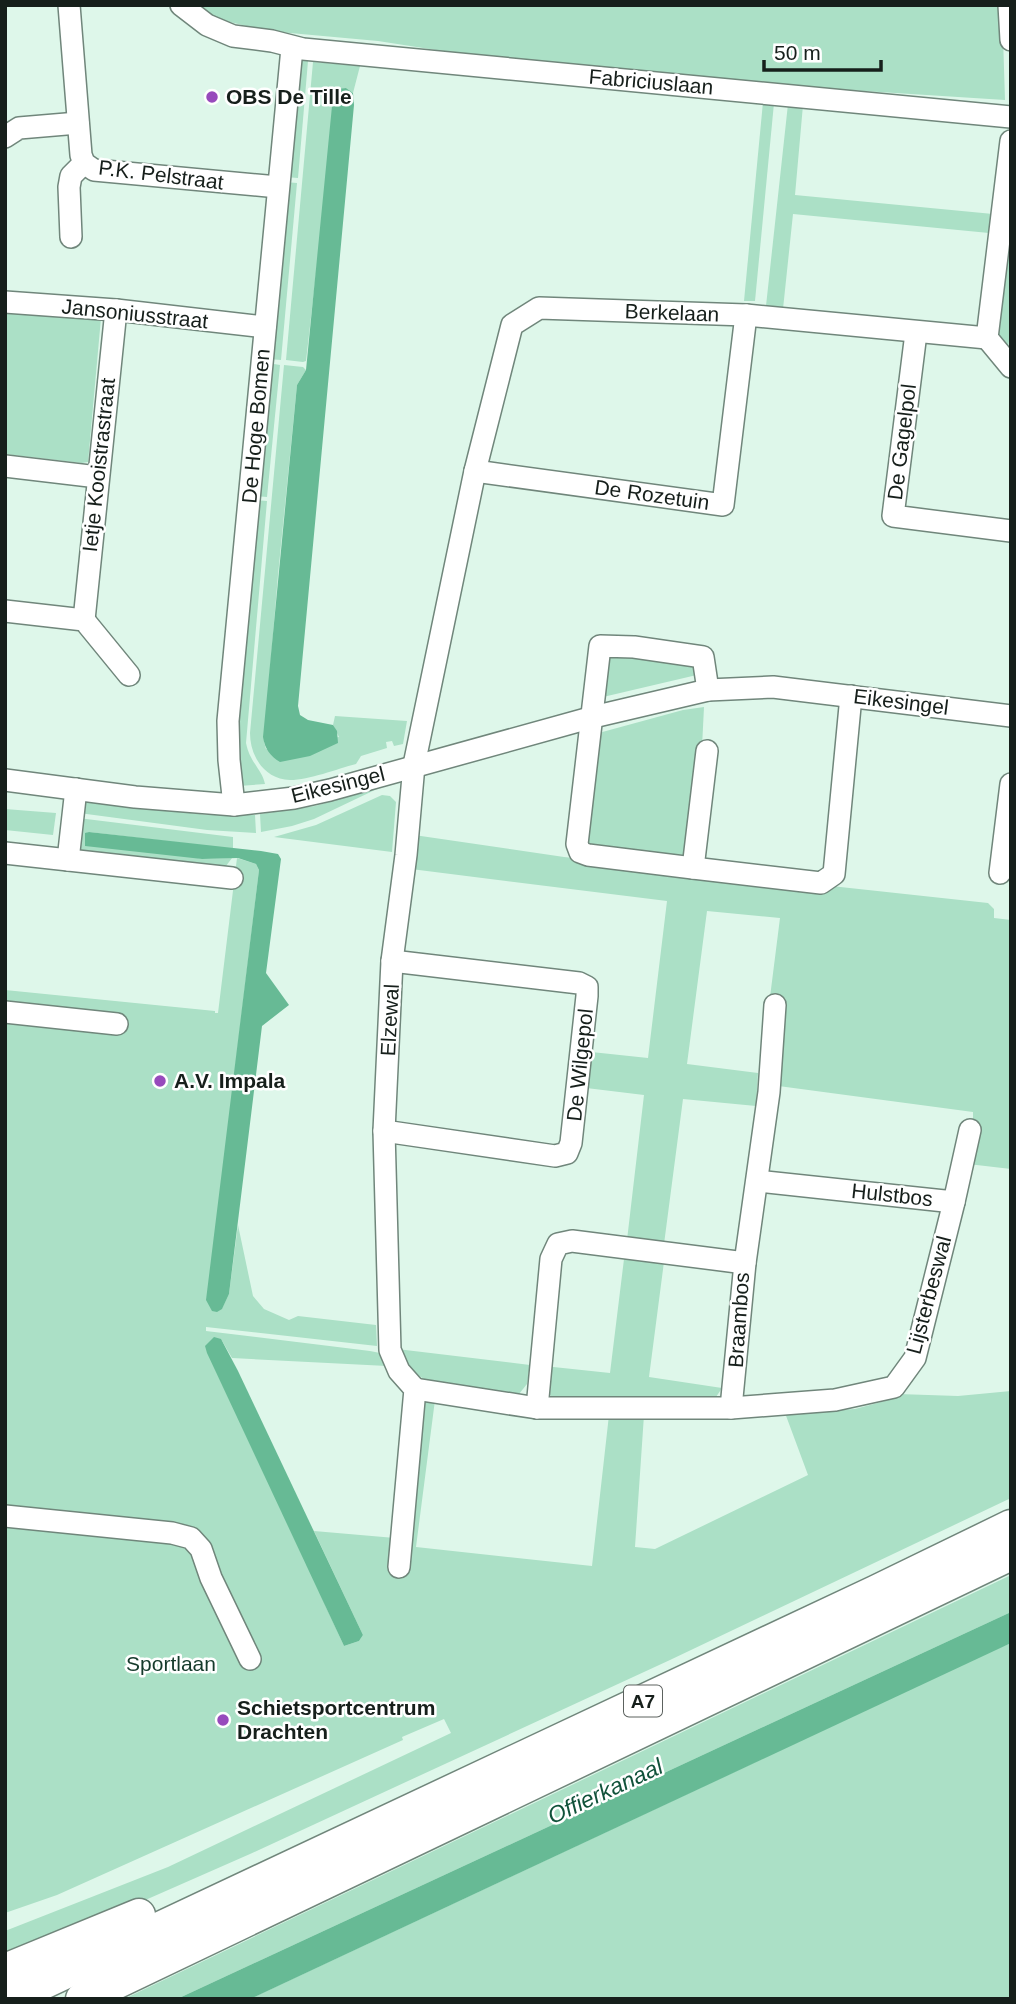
<svg xmlns="http://www.w3.org/2000/svg" width="1016" height="2004" font-family="Helvetica,sans-serif">
<rect width="100%" height="100%" fill="#def7ea"/>
<g fill="#abe0c6">
<polygon points="191,5 1002,5 1005,100 585,73 378,41 268,31 213,18"/>
<polygon points="298,60 308,61 298,178 285,177"/>
<polygon points="313,62 360,66 353,93 346,88 337,90 306,361 303,362 286,360"/>
<polygon points="763,102 774,103 755,301 744,301"/>
<polygon points="788,104 803,105 795,195 993,214 989,233 793,214 783,309 766,306"/>
<polygon points="285,182 297,183 281,360 268,359"/>
<polygon points="1011,199 1011,327 1007,355 996,345"/>
<polygon points="5,309 101,318 88,462 82,463 5,454"/>
<polygon points="268,363 280,365 267,497 255,496"/>
<path d="M284,365l19,2 3,3 -9,15 -19,190 -14,167 2,7 73,-12 -6,-12 2,-9 72,5 -4,23 -9,2 -2,-5 -6,1 1,6 -26,8 -5,8c-19,5 -47,16 -66,16 -26,-1 -40,-24 -40,-47z"/>
<path d="M255,500l12,1 -21,242c4,20 16,26 19,41l-26,2 -5,-26z"/>
<polygon points="606,650 688,659 701,674 603,697"/>
<polygon points="704,707 702,747 684,855 595,846 587,843 595,734 683,710"/>
<polygon points="379,788 314,819 292,826 261,832 260,814 315,806"/>
<polygon points="382,795 390,796 396,802 392,852 274,837 316,825"/>
<polygon points="81,800 208,815 255,815 256,833 207,830 79,813"/>
<polygon points="5,809 56,813 53,835 5,830"/>
<polygon points="78,818 233,837 233,849 89,832 85,834 202,859 232,858 226,866 207,871 76,851"/>
<polygon points="414,835 564,857 988,903 994,909 994,918 1011,920 1011,1169 968,1164 973,1134 973,1112 771,1085 769,1005 780,918 707,911 687,1064 758,1073 756,1106 683,1099 664,1244 627,1240 644,1095 578,1087 582,1051 648,1058 667,901 411,869"/>
<polygon points="237,858 256,864 259,870 234,1078 222,1308 229,1294 238,1225 253,1296 264,1309 289,1320 298,1316 376,1325 377,1346 206,1327 206,1331 370,1351 380,1353 387,1366 232,1358 221,1339 326,1607 344,1646 359,1641 363,1635 314,1531 395,1538 391,1574 404,1576 420,1400 435,1400 416,1547 592,1566 609,1415 644,1415 635,1547 655,1549 808,1475 785,1413 855,1409 885,1401 898,1394 958,1396 1011,1391 1011,1498 670,1660 250,1854 134,1905 5,1954 5,1931 168,1867 451,1733 444,1719 402,1737 403,1740 57,1895 5,1913 5,990 215,1011 215,1013 218,1013"/>
<polygon points="625,1251 665,1254 649,1377 722,1388 716,1397 560,1396 551,1396 545,1390 544,1366 610,1373"/>
<polygon points="397,1349 530,1365 527,1384 519,1394 430,1383 407,1368"/>
<polygon points="1011,1575 1011,1612 177,1999 124,1999"/>
<polygon points="1011,1643 1011,1999 250,1999 994,1650"/>
</g>
<g fill="#67ba95">
<path d="M346,88l7,5 1,12 -56,601 2,9 8,5 25,5 4,6 1,12 -28,13 -30,6c-10,-6 -15,-13 -17,-25l34,-352 9,-15 27,-274 4,-7z"/>
<polygon points="89,832 261,851 278,854 281,859 266,973 289,1005 262,1026 229,1294 222,1309 217,1312 212,1311 206,1300 259,870 256,864 238,858 202,859 85,846 85,833"/>
<polygon points="214,1337 221,1339 238,1371 363,1635 359,1641 344,1646 207,1353 205,1346"/>
<polygon points="1011,1612 1011,1643 250,1999 177,1999"/>
</g>
<g fill="none" stroke-linecap="round" stroke-linejoin="round">
<defs>
<g id="minor">
<polyline points="69,5 81,155 84,163 94,170 278,187"/>
<polyline points="181,5 207,25 233,36 272,41 303,49 1011,117"/>
<polyline points="1009,5 1011,40"/>
<polyline points="5,137 19,128 78,123"/>
<polyline points="1011,141 987,338 1011,367"/>
<polyline points="71,237 69,187 71,176 84,163"/>
<polyline points="5,302 116,310 265,327"/>
<polyline points="916,333 893,516 1011,531"/>
<polyline points="5,466 98,477"/>
<polyline points="475,471 723,505 746,315"/>
<polyline points="5,611 84,620 129,675"/>
<polyline points="84,620 116,310"/>
<polyline points="707,751 693,868 821,883 834,874 851,696"/>
<polyline points="5,780 135,797 234,805 294,798 330,790 593,717 708,690 773,687 1011,716"/>
<polyline points="234,805 229,760 228,721 292,48"/>
<polyline points="5,853 232,878"/>
<polyline points="68,860 76,789"/>
<polyline points="693,868 588,855 580,852 577,844 600,646 634,647 703,657 708,690"/>
<polyline points="1000,873 1011,784"/>
<polyline points="5,1012 117,1024"/>
<polyline points="384,1131 555,1156 567,1153 571,1143 587,996 587,987 579,983 392,961"/>
<polyline points="757,1181 954,1202 970,1130"/>
<polyline points="415,1389 537,1408 731,1408 745,1263 769,1092 775,1005"/>
<polyline points="537,1408 551,1259 558,1244 572,1241 745,1263"/>
<polyline points="731,1408 835,1400 894,1387 915,1358 954,1202"/>
<polyline points="5,1516 172,1533 191,1538 201,1549 211,1578 250,1659"/>
<polyline points="399,1567 415,1389 399,1371 390,1350 384,1131 392,961 406,855 414,765 475,471 512,325 539,308 746,315 987,338"/>
</g>
<g id="highway">
<polyline points="5,1970 139,1915"/>
<polyline points="9,1999 875,1592 1011,1526"/>
<polyline points="82,1999 1011,1554"/>
</g>
</defs>
<use href="#minor" stroke="#70867b" stroke-width="24"/>
<use href="#highway" stroke="#70867b" stroke-width="35"/>
<use href="#minor" stroke="#fff" stroke-width="21"/>
<use href="#highway" stroke="#fff" stroke-width="32"/>
</g>
<g fill="#974abc" stroke="#fff" stroke-width="2.5">
<circle cx="212" cy="97" r="7"/>
<circle cx="160" cy="1081" r="7"/>
<circle cx="223" cy="1720" r="7"/>
</g>
<g text-anchor="middle" stroke-width="5" stroke-linejoin="round" paint-order="stroke">
<rect fill="#fff" stroke="#5c625f" stroke-width="2" x="624" y="1685.5" width="38" height="31" rx="5"/>
<g font-size="19" font-weight="bold" fill="#161f1b">
<text x="643" y="1708">A7</text>
</g>
<g font-size="21" fill="#161f1b" stroke="#fff">
<text transform="translate(651 82) rotate(5)" y="7">Fabriciuslaan</text>
<text transform="translate(161 175) rotate(7)" y="7">P.K. Pelstraat</text>
<text transform="translate(672 313) rotate(2)" y="7">Berkelaan</text>
<text transform="translate(135 314) rotate(6)" y="7">Jansoniusstraat</text>
<text transform="translate(256 426) rotate(-85)" y="7">De Hoge Bomen</text>
<text transform="translate(902 442) rotate(-83)" y="7">De Gagelpol</text>
<text transform="translate(99 465) rotate(-84)" y="7">Ietje Kooistrastraat</text>
<text transform="translate(652 495) rotate(8)" y="7">De Rozetuin</text>
<text transform="translate(901 702) rotate(7)" y="7">Eikesingel</text>
<text transform="translate(338 785) rotate(-14)" y="7">Eikesingel</text>
<text transform="translate(390 1020) rotate(-87)" y="7">Elzewal</text>
<text transform="translate(580 1065) rotate(-84)" y="7">De Wilgepol</text>
<text transform="translate(892 1195) rotate(6)" y="7">Hulstbos</text>
<text transform="translate(929 1295) rotate(-75)" y="7">Lijsterbeswal</text>
<text transform="translate(739 1320) rotate(-86)" y="7">Braambos</text>
</g>
<g font-size="21" font-weight="bold" fill="#161f1b" stroke="#fff" text-anchor="start">
<text x="226" y="104">OBS De Tille</text>
<text x="174" y="1088">A.V. Impala</text>
<text x="237" y="1715">Schietsportcentrum<tspan x="237" dy="24">Drachten</tspan></text>
</g>
<g font-size="21" fill="#153a2b" stroke="#fff">
<text x="171" y="1671">Sportlaan</text>
</g>
<g font-size="23" font-style="italic" fill="#10523a" stroke="#fff">
<text transform="translate(605 1791) rotate(-25)" y="8">Offierkanaal</text>
</g>
</g>
<rect width="1016" height="2004" fill="none" stroke="#161f1b" stroke-width="14"/>
<path d="M764 60v10h117v-10" fill="none" stroke="#161f1b" stroke-width="3.5"/>
<text x="774" y="60" font-size="21" fill="#161f1b" stroke="#ffffff" stroke-width="5" paint-order="stroke">50 m</text>
</svg>
